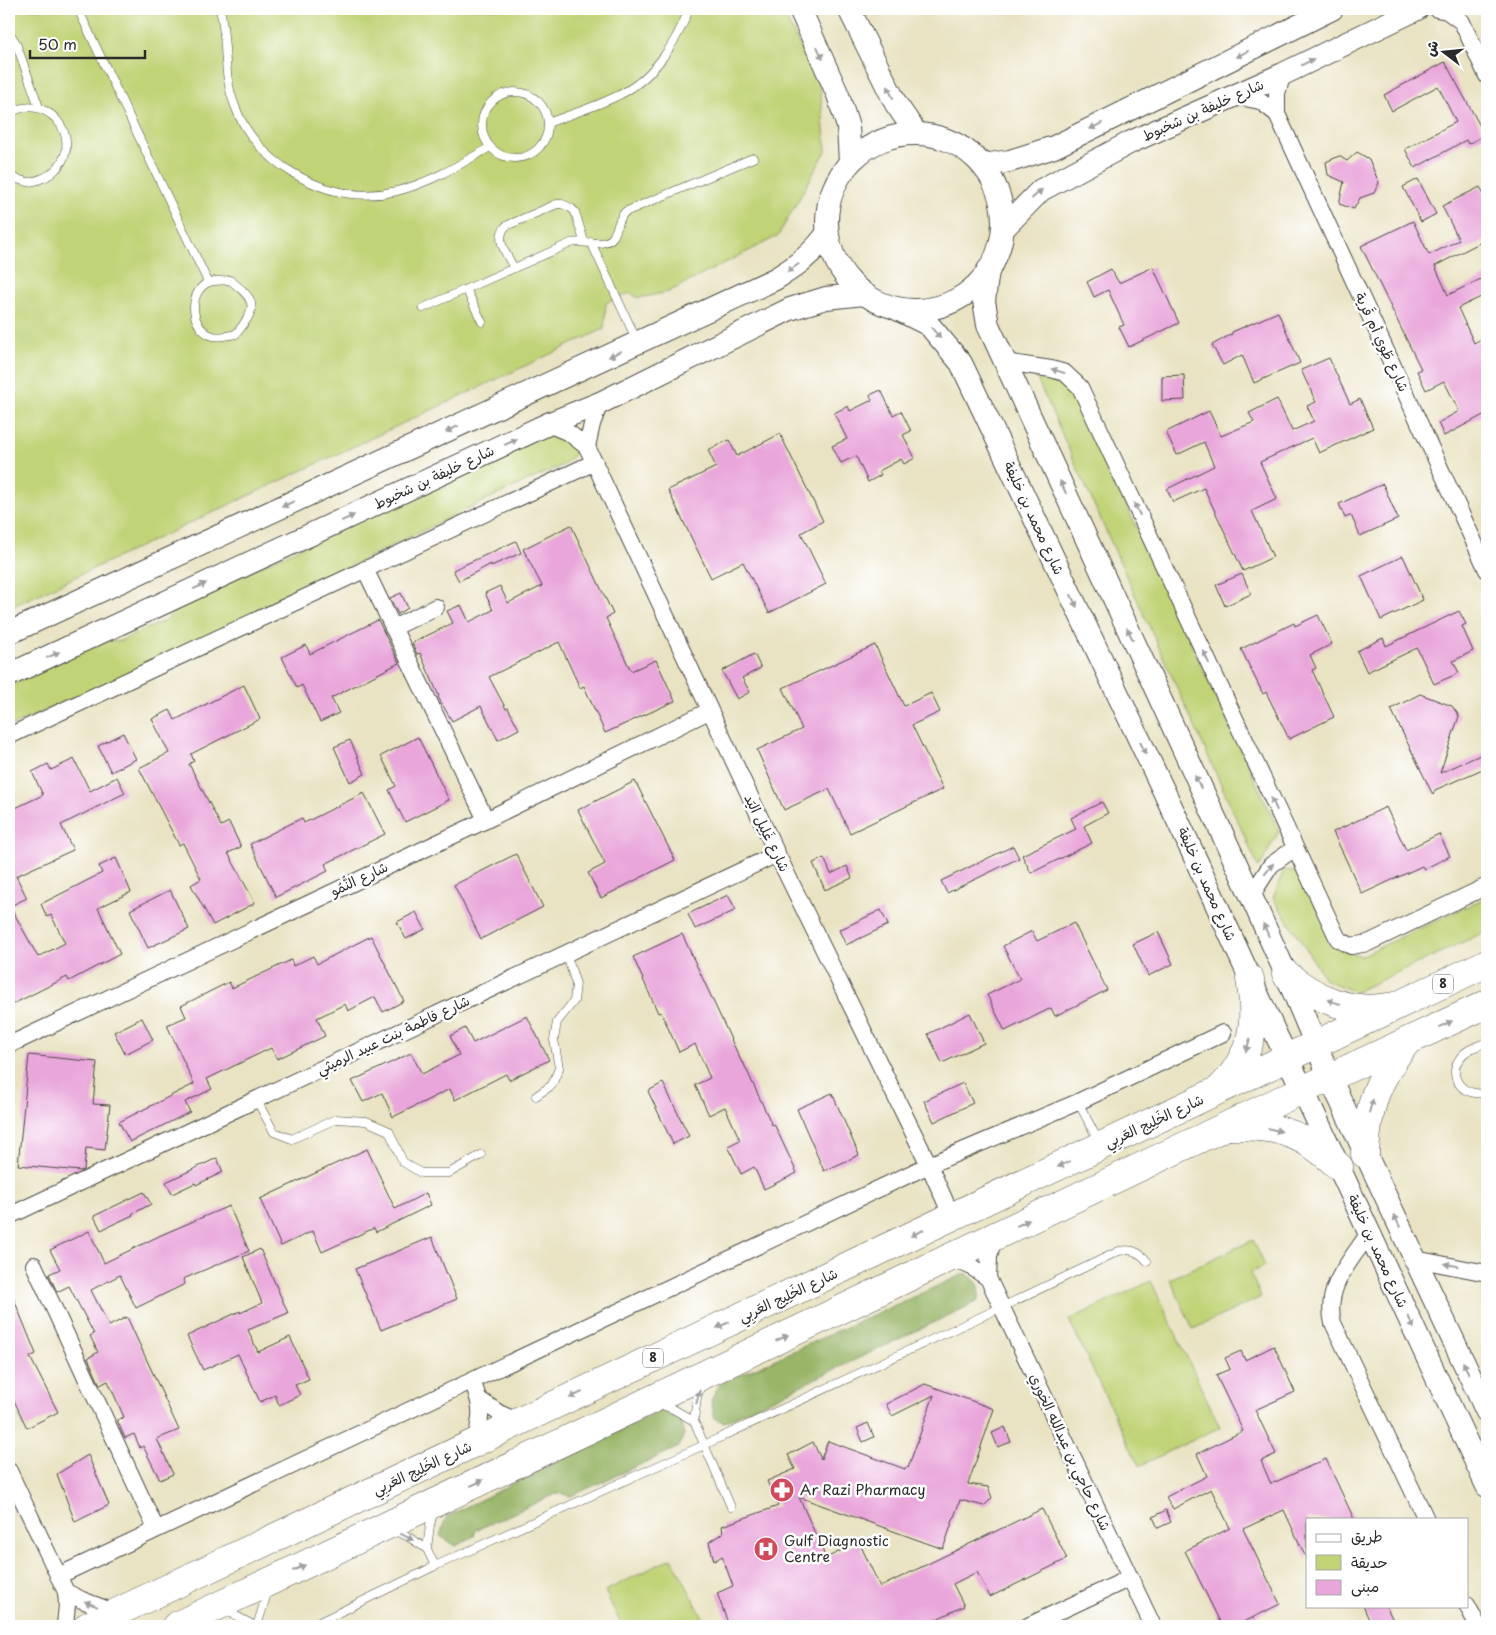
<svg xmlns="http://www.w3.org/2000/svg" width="1496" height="1635" font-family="'Playpen Sans','Playpen Sans Arabic',sans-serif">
<rect width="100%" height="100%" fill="#fff"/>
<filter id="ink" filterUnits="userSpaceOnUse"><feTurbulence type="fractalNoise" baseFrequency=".02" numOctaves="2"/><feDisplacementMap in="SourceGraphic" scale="10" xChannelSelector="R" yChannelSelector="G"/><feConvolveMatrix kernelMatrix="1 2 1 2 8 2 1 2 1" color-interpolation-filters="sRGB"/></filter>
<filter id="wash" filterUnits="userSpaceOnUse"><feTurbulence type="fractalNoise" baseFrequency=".0096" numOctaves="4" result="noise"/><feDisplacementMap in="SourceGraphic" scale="20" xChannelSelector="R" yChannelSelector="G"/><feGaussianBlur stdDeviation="1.12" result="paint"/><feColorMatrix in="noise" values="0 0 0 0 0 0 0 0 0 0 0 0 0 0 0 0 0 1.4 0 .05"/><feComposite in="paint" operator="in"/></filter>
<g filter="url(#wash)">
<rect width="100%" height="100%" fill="#e9e3c3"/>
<g fill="#c0d376" stroke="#767f50">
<polygon points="9,9 781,9 820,86 826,151 778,236 668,292 639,298 630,293 606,303 604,329 9,608"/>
<polygon points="1036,377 1066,378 1279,831 1259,868"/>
<polygon points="557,428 574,436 575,453 565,464 492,497 154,661 9,727 9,686 102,641 120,641 166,620 183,602"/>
<polygon points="1284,870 1298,872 1337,948 1361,956 1487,897 1487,931 1355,992 1326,980 1273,898"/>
<polygon points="1253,1240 1265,1266 1250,1273 1261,1297 1193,1329 1170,1279"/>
<polygon points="1151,1281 1220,1427 1139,1466 1069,1320"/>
<polygon points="672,1558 707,1626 622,1626 605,1591"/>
</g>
<g fill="#98b567" stroke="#627049">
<path d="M966,1273c13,10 17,13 11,29l-253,120 -9,-3 -4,-19 9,-16z"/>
<polygon points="661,1410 680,1420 684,1434 679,1447 571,1496 558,1493 476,1530 474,1536 456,1546 440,1536 446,1517"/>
</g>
<g id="blocks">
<g fill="#e9a6da">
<polygon points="1445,62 1485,135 1468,144 1466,140 1415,168 1405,149 1456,122 1438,86 1392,111 1384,95"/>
<polygon points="1357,152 1369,159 1379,183 1374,193 1360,198 1354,209 1339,204 1344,182 1328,175 1326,162 1339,156 1347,161"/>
<polygon points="1418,179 1436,214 1421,222 1403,187"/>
<polygon points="1480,187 1487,201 1487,239 1435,266 1448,295 1487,276 1487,294 1458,308 1474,343 1487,336 1487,413 1444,436 1438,423 1459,411 1444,381 1426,390 1417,371 1421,369 1361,246 1413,221 1429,255 1459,240 1442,206"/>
<polygon points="1153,267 1179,323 1129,347 1119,327 1124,325 1108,290 1094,297 1087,282 1111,269 1119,283"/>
<polygon points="1278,312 1300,363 1254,383 1242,355 1223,365 1212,345 1232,334 1232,332"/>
<polygon points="1329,358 1350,404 1360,399 1373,428 1319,453 1312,438 1260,462 1277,499 1252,511 1273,557 1243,571 1204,488 1173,502 1167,489 1214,466 1204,442 1177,455 1166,432 1209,411 1221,436 1254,422 1249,413 1277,399 1292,431 1314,421 1307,406 1316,402 1301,370"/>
<polygon points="1184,375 1185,400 1162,401 1162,376"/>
<polygon points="881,390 893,415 901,411 911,431 903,435 915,458 904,464 901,459 879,471 881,475 868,482 856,456 841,463 832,446 847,439 834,413 848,406 850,411 872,400 870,395"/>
<polygon points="780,434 823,521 801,533 826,584 769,613 743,562 711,578 668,490 716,467 708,450 729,440 737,456"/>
<polygon points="1383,484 1398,519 1360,536 1351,515 1345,518 1339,504"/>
<polygon points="571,525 613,614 606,618 631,671 656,660 675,701 605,733 584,686 580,688 559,642 489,677 506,709 508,708 519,729 498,740 481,706 452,721 438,697 439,696 420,653 417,654 412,643 453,623 447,611 461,605 469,622 493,610 485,593 500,586 508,603 542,586 523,549"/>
<polygon points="516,541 521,553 491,566 491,564 459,581 453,570"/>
<polygon points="1403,556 1423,600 1381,620 1361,576"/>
<polygon points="1242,574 1251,594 1225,606 1216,585"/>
<polygon points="401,593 408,608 398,614 390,598"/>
<polygon points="1459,611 1466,624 1462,626 1473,651 1453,661 1459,673 1434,684 1417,648 1367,672 1357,651 1383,638 1386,646"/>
<polygon points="1318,615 1332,644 1310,655 1316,668 1312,670 1334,717 1289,739 1266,692 1263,694 1241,649 1294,623 1295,626"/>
<polygon points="378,620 399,663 331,698 339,713 320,722 302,685 297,688 282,657 306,645 310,654"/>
<polygon points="875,645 904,706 931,693 940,712 912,725 943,789 850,833 829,789 784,810 757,750 802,729 783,688"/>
<polygon points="754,654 761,668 742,678 750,692 737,699 722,671"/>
<polygon points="244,685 260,719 191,754 194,761 189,764 221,826 229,822 241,847 228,853 255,903 213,925 191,885 201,879 183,843 179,845 139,768 169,753 152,719 170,710 175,720"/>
<polygon points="1420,694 1452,706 1459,716 1440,773 1487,752 1487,767 1435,790 1433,795 1391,709"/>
<polygon points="123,733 136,759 111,772 98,746"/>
<polygon points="418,737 449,800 405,822 389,790 396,786 381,756"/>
<polygon points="350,740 365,774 350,782 334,747"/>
<polygon points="74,759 90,791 117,777 125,793 61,825 73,850 16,876 27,898 10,906 38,957 65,943 51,915 47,917 41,904 102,873 99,866 116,858 131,892 98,908 120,954 69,981 67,977 9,1006 9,860 11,865 15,863 9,850 9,811 43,795 32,772 48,764 51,770"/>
<polygon points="635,781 675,860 601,898 588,873 605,864 578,810"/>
<polygon points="364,793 385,834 325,864 328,871 276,897 250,844 302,818 304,823"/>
<polygon points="1102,802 1108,813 1084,826 1092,843 1031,873 1022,855 1076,829 1071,818"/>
<polygon points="1386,807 1406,850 1439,834 1450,856 1424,869 1422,866 1362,894 1333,832"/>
<polygon points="1013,846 1019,858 947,893 941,881"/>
<polygon points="516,854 543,907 481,939 454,885"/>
<polygon points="824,858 831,874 847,866 852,878 825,890 813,863"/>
<polygon points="170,890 189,929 148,948 130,910"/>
<polygon points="728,895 736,910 695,929 688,914"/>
<polygon points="881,910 888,925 846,945 839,930"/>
<polygon points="416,912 425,929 406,939 397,922"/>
<polygon points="1074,923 1107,990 1055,1016 1051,1008 1005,1031 987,995 1020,979 1003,946 1032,931 1037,941"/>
<polygon points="1158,932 1173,964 1148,976 1133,944"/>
<polygon points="682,934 742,1063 743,1062 772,1125 774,1124 797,1173 764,1189 754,1167 741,1174 728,1146 740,1140 725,1107 709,1115 695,1085 710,1078 695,1044 679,1052 661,1012 658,1013 633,957"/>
<polygon points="371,936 404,1001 383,1012 375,997 348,1011 345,1004 317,1018 325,1036 277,1059 271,1048 207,1079 212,1089 185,1102 190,1112 130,1142 119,1122 194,1084 167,1025 186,1017 181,1006 229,982 232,988 291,960 293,966 313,956 317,964"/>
<polygon points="970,1013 984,1043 942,1063 928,1034"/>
<polygon points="527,1016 549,1060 509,1080 506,1074 455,1100 450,1089 393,1117 382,1093 363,1102 352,1081 411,1053 422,1074 459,1055 450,1036 465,1028 473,1043"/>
<polygon points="142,1018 153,1040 125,1054 114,1032"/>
<polygon points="29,1055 97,1062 93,1104 110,1105 105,1150 86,1148 84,1170 80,1171 18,1165"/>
<polygon points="663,1083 689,1136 673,1144 648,1091"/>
<polygon points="963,1083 973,1103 934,1122 924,1101"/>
<polygon points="832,1093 859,1155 824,1171 797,1109"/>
<polygon points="367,1149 395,1209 426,1193 431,1205 376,1232 374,1228 322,1252 313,1231 281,1246 260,1199"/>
<polygon points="217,1158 223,1172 196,1185 195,1183 172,1194 166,1182"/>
<polygon points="144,1192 151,1204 132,1214 133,1215 101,1230 94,1216"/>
<polygon points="229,1206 249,1251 183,1279 185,1284 136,1308 120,1275 91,1290 109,1326 127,1317 179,1430 157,1439 173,1474 160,1480 143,1446 140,1448 134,1434 125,1438 117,1420 124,1417 108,1381 100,1385 88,1358 98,1352 90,1336 94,1334 69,1286 57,1292 49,1274 60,1269 50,1250 89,1231 104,1263 161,1235"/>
<polygon points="432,1237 457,1299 381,1330 355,1269"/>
<polygon points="260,1249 288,1313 248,1330 258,1352 290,1337 309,1379 295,1385 300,1395 279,1405 275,1395 260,1402 238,1354 203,1370 187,1336 240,1311 240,1313 262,1303 243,1257"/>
<polygon points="9,1287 36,1354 30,1357 58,1412 27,1428 9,1390"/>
<polygon points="1274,1346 1295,1392 1255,1410 1276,1454 1261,1461 1271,1484 1326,1459 1354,1519 1307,1519 1307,1560 1284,1510 1243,1529 1280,1604 1236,1626 1222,1626 1185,1551 1230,1528 1211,1489 1173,1509 1166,1497 1207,1476 1197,1454 1243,1431 1216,1375 1230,1369 1225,1358 1241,1351 1245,1360"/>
<polygon points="925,1384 994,1409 968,1484 988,1487 992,1498 984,1506 960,1500 943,1549 799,1497 826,1558 859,1542 880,1587 1042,1509 1067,1559 990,1597 977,1572 953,1584 964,1606 922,1626 729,1626 717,1593 733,1586 722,1556 714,1561 709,1542 723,1533 722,1526 778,1506 767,1481 795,1469 788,1455 813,1442 821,1459 828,1441 905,1469 906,1467 908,1468 934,1395 892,1416 886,1404"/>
<polygon points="868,1423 874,1437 863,1442 857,1428"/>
<polygon points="1005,1427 1011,1442 998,1447 992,1433"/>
<polygon points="88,1455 109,1505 75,1522 57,1474"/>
<polygon points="1166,1510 1171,1522 1158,1528 1153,1517"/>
<polygon points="1363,1606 1386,1606 1396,1626 1372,1626"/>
</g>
</g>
</g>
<g filter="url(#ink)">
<use href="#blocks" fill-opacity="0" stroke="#484742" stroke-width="1"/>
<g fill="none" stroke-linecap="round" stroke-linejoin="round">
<defs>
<g id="lane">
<polyline points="78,9 208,282"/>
<path d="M220,9c8,32 2,65 15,97 10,28 32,52 58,67 75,45 131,13 197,-26"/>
<polyline points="9,32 16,43 39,107"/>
<circle cx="515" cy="125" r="33"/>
<path d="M9,114c36,-24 75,22 49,53 -5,5 -8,9 -15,11 -5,2 -11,4 -15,4 -6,-1 -13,-4 -19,-5"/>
<path d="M548,123c23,-9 47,-16 69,-27 35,-16 59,-52 72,-87"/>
<polyline points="591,242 637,341"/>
<path d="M514,268c-7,-13 -20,-29 -8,-42l51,-22h5l9,4 4,4 9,29"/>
<path d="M230,280c27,21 28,27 6,54 -6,1 -16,4 -23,2 -22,-6 -26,-42 -6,-53 6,-3 17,-2 23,-3z"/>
<polyline points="466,289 482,322"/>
<path d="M423,308l148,-65c12,-3 34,5 42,-6 5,-8 5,-18 12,-25l128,-54"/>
<path d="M1487,1042c-9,4 -21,7 -27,16 -15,20 6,41 27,34"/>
<polyline points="536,1096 552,1085 559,1068 554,1040 557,1022 574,1001 576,984 566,953"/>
<polyline points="256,1099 274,1132 292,1139 336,1119 366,1121 389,1131 403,1162 421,1173 449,1173 481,1155"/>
<polyline points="1078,1102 1099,1142"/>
<polyline points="702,1383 697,1397 694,1421 731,1507"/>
<polyline points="659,1404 673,1409 694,1421"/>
<polyline points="434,1510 430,1525 427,1549 435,1566"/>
<polyline points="392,1530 407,1536 427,1549"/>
<polyline points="225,1610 255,1626"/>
<polyline points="257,1626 268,1590"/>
<path d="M311,1626l124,-60 269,-121 298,-138 117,-56c12,-2 20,0 28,10"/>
</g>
<g id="street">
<polyline points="1437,9 1447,11 1462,22 1487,76"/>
<polyline points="1283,74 1277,93 1277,114 1487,570"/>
<polyline points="1234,96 1260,101 1277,114"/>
<polyline points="1005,362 1051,369 1065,373 1080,387 1338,939 1351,946 1368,943 1487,886"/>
<polyline points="548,424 569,433 587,447 777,854 929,1165 952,1217"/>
<polyline points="587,447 592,424 600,403"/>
<polyline points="365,569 486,820"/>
<polyline points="393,628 436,607"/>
<polyline points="9,736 595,462"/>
<polyline points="1251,896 1271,865 1295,848"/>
<polyline points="9,1045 486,820 709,711"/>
<polyline points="9,1216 777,854"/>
<path d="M1369,1233c-19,29 -45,54 -36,90l93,196"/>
<polyline points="994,1236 989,1257 988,1278 1153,1626"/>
<polyline points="950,1258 970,1266 988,1278"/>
<polyline points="1415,1259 1487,1273"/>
<polyline points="34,1265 156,1529"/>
<path d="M472,1381c11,26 10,35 3,62"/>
<polyline points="480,1400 499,1413 519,1422"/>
<polyline points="9,1471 66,1592 67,1604 65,1626"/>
<polyline points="58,1576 929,1165 1078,1102 1223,1033"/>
<polyline points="66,1592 82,1600 116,1613"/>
<polyline points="1467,1605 1478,1626"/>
<polyline points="1028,1626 1130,1578"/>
</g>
<g id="secondary">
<polyline points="800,9 838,95 848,127 850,162"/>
<polyline points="849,9 896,104 916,133"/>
<circle cx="915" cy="222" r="88"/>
<polyline points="983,165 1010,161 1054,147 1332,9"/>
<polyline points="1003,229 1041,190 1131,142 1283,74 1417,9"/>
<polyline points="988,270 984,301 988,325 1251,896 1286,974 1330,1078 1487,1412"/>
<polyline points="895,308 929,325 961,363 1186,838 1277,1037 1303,1090 1487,1486"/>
<path d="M9,633l766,-354c21,-12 38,-26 52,-45"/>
<polyline points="9,675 548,424 600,403 790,309 826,298 864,294"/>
</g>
<g id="highway">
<path d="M1286,974c28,24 64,40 102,33"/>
<path d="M1221,1088c32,-35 37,-63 29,-109"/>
<path d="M1231,1126c9,1 19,0 28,1 31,2 58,18 80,40"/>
<path d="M1365,1154c3,-48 11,-73 40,-110"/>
<polyline points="88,1626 1487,963"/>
<polyline points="176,1626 1279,1101 1487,1004"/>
</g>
</defs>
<use href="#lane" stroke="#484742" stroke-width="9"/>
<use href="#street" stroke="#484742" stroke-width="18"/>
<use href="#secondary" stroke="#484742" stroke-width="24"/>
<use href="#highway" stroke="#484742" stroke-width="29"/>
<use href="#lane" stroke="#fff" stroke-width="8"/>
<use href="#street" stroke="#fff" stroke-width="16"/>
<use href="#secondary" stroke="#fff" stroke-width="22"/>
<use href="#highway" stroke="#fff" stroke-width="28"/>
</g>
<defs><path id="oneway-solid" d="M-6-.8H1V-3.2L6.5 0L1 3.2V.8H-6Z" transform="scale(1.25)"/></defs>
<g fill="#a0a0a0">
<use href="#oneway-solid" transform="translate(820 53) rotate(66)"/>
<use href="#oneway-solid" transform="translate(1242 54) rotate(154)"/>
<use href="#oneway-solid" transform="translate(1308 62) rotate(-26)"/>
<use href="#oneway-solid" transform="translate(890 92) rotate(-117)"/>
<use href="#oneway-solid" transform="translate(1096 126) rotate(154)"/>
<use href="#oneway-solid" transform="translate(1037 194) rotate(-42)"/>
<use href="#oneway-solid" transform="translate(793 268) rotate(145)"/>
<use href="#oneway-solid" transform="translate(936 333) rotate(49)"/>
<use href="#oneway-solid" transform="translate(615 354) rotate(155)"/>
<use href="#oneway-solid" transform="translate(1058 371) rotate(-163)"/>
<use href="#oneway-solid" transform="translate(452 429) rotate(155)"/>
<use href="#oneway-solid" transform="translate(511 442) rotate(-25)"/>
<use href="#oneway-solid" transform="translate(1063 487) rotate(-115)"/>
<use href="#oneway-solid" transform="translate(288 504) rotate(155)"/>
<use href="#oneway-solid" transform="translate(1137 509) rotate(-115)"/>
<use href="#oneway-solid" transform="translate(348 518) rotate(-25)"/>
<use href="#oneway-solid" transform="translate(200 586) rotate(-25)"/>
<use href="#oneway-solid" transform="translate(1074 601) rotate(65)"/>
<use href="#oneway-solid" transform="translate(1130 634) rotate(-115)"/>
<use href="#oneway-solid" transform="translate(53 655) rotate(-25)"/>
<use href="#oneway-solid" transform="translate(1206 657) rotate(-115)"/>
<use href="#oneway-solid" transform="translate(1143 748) rotate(65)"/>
<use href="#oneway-solid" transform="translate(1198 782) rotate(-115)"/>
<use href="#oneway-solid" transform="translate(1274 804) rotate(-115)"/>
<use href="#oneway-solid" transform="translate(1269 869) rotate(-52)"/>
<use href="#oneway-solid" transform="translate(1266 930) rotate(-114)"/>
<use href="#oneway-solid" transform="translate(1334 1002) rotate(-162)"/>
<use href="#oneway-solid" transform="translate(1446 1024) rotate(-26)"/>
<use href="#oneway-solid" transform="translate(1248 1045) rotate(109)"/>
<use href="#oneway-solid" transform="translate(1371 1106) rotate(-74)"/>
<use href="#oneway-solid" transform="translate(1275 1130) rotate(13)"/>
<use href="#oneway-solid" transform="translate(1064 1164) rotate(155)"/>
<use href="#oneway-solid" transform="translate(1397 1221) rotate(-116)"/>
<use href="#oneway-solid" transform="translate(1023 1223) rotate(-25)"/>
<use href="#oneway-solid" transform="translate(917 1233) rotate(155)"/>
<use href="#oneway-solid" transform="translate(1451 1265) rotate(-171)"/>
<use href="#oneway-solid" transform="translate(1411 1322) rotate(65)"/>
<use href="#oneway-solid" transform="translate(723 1325) rotate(155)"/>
<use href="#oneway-solid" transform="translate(782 1338) rotate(-25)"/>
<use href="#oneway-solid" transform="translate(1466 1368) rotate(-115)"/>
<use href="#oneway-solid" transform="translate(576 1395) rotate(155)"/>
<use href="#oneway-solid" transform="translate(698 1397) rotate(-76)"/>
<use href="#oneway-solid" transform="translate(477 1483) rotate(-25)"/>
<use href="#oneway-solid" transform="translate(407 1537) rotate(27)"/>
<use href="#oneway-solid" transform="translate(299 1568) rotate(-25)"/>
<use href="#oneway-solid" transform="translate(91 1604) rotate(-158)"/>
</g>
</g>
<defs>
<symbol id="pharmacy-disc" viewBox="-11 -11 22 22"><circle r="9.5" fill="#d1495b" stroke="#fff"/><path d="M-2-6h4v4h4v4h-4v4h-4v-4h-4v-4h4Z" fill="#fff"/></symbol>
<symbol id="hospital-disc" viewBox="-11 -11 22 22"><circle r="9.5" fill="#d1495b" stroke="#fff"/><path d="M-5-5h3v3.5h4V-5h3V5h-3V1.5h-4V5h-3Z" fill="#fff"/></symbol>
</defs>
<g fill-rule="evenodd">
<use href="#pharmacy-disc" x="768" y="1476" width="28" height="28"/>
<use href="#hospital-disc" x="752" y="1535" width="28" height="28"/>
</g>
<g text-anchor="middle" stroke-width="5" stroke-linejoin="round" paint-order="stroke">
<g fill="#fff" stroke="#6b6b6b" stroke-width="1">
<rect x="1433" y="974.5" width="20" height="19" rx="4"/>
<rect x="643" y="1348.5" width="20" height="19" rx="4"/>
</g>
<g font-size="12" font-weight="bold" fill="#2b2b2b">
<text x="1443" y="988">8</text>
<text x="653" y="1362">8</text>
</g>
<g font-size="14" fill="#2b2b2b" stroke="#fff">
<text transform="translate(1203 110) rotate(-24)" y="5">شارع خليفة بن شخبوط</text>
<text transform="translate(1382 342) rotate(65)" y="5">شارع طَوي أم قَرية</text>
<text transform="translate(434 477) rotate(-25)" y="5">شارع خليفة بن شخبوط</text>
<text transform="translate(1034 518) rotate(65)" y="5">شارع محمد بن خليفة</text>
<text transform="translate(767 833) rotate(64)" y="5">شارع غَلِيل اليَد</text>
<text transform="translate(359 879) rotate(-25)" y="5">شارع النُّمُو</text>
<text transform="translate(1207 884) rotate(66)" y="5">شارع محمد بن خليفة</text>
<text transform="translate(393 1035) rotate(-25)" y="5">شارع فاطمة بنت عبيد الرميثي</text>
<text transform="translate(1154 1121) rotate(-25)" y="5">شارع الخَلِيج العَربِي</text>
<text transform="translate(1378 1251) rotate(65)" y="5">شارع محمد بن خليفة</text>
<text transform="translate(788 1295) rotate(-25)" y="5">شارع الخَلِيج العَربِي</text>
<text transform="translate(1070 1452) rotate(65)" y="5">شارع حاجي بن عبدالله الخوري</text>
<text transform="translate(422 1468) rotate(-25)" y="5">شارع الخَلِيج العَربِي</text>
</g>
<g font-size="14" fill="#2b2b2b" stroke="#fff" text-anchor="start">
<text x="800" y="1495">Ar Razi Pharmacy</text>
<text x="784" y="1546">Gulf Diagnostic<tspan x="784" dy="16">Centre</tspan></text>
</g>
</g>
<rect width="1496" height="1635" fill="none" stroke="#fff" stroke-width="30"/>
<rect x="1306" y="1518" width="162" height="90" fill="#ffffff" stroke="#aaaaaa"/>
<rect x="1316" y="1534" width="25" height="8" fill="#ffffff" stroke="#aaaaaa"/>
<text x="1351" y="1542" font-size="15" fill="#2b2b2b">طريق</text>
<rect x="1316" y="1555" width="25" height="15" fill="#c0d376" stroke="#aaaaaa"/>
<text x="1351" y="1568" font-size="15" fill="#2b2b2b">حديقة</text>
<rect x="1316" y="1580" width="25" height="15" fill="#e9a6da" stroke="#aaaaaa"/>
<text x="1351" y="1592" font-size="15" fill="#2b2b2b">مبنى</text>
<g transform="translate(1444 52) rotate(286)" stroke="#ffffff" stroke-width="4" paint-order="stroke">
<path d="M0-4L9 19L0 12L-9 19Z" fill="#2b2b2b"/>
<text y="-8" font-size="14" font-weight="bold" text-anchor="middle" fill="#2b2b2b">ش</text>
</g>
<path d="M30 50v8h115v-8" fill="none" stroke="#2b2b2b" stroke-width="2.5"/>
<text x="38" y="50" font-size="15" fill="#2b2b2b" stroke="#ffffff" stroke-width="4" paint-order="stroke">50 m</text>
</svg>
